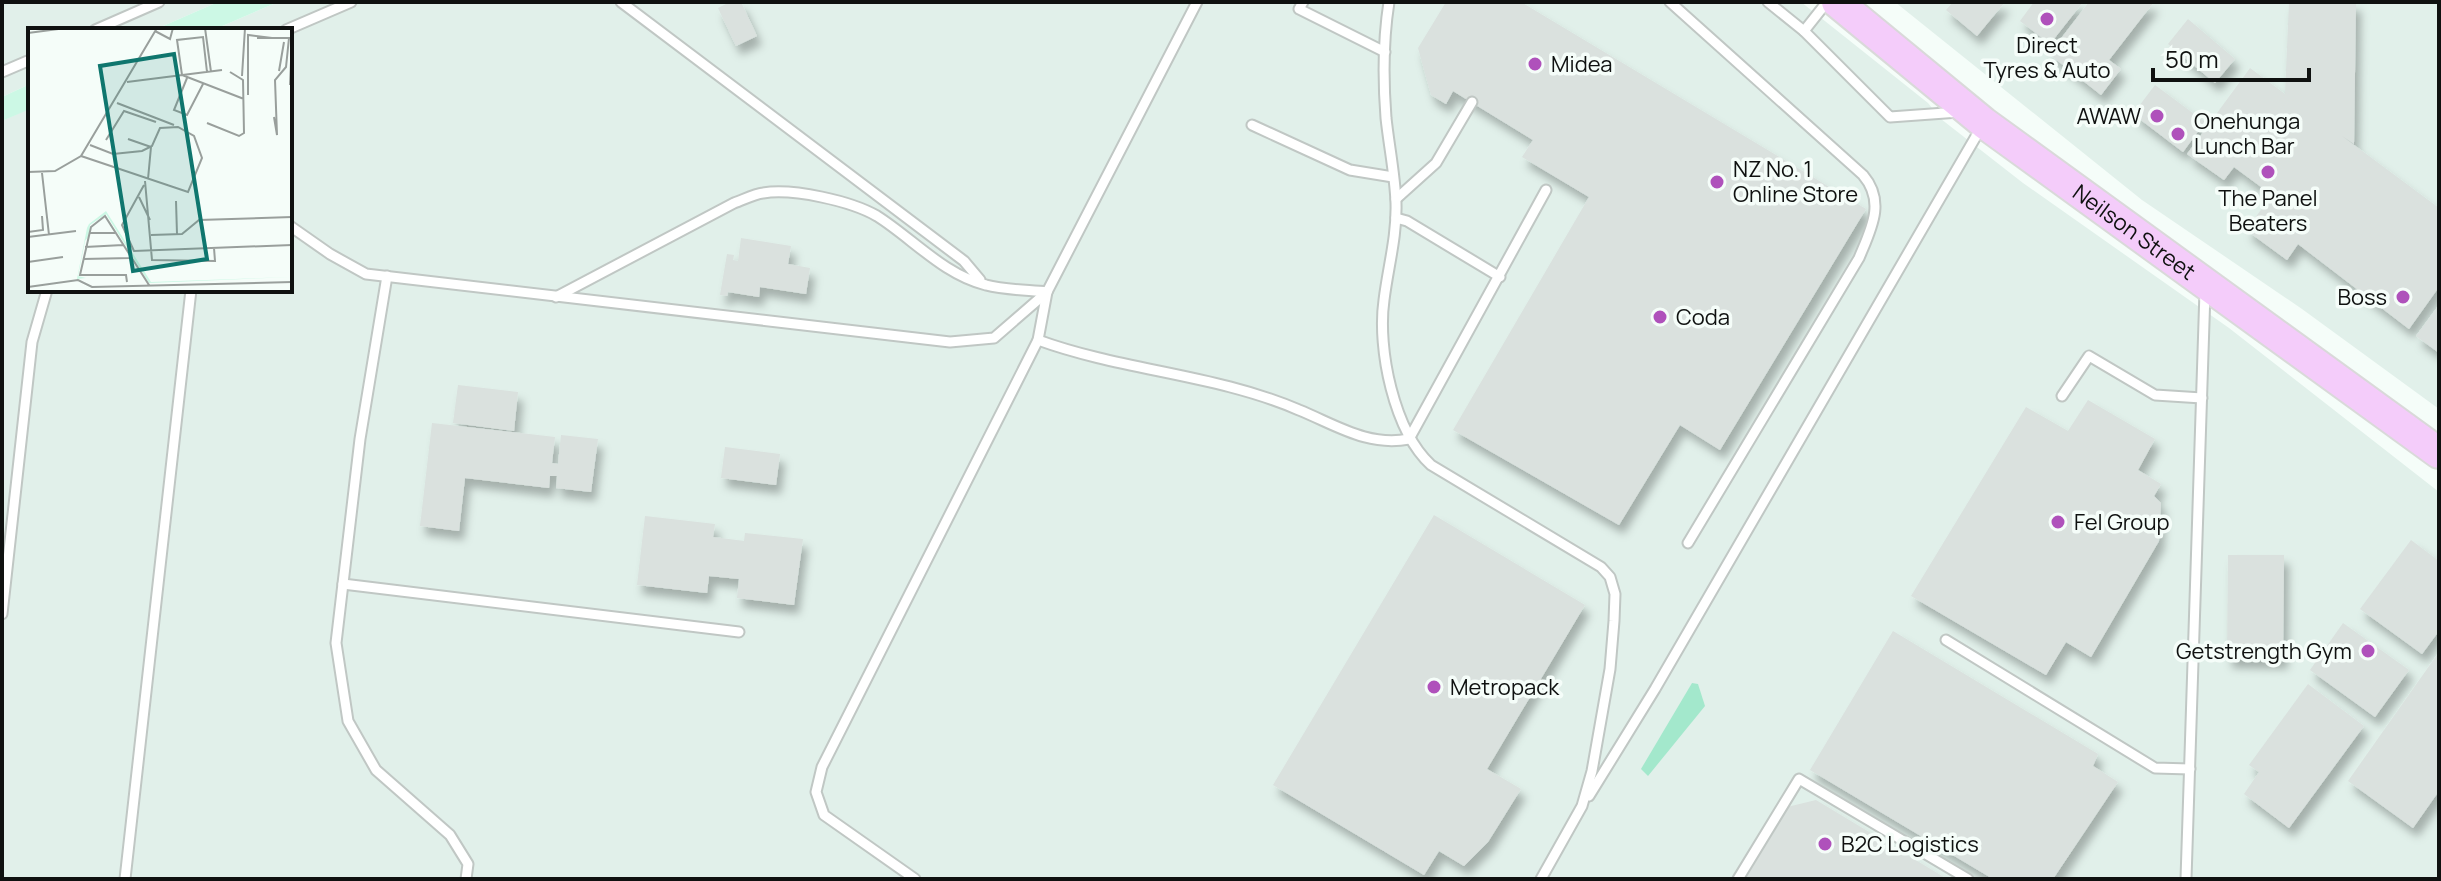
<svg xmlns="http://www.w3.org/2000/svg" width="2441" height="881" font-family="Manrope,sans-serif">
<defs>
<filter id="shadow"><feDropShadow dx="5" dy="9" stdDeviation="4" flood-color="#0004"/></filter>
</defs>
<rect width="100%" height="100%" fill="#f5fdf9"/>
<g fill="#e1f0ea">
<polygon points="2,2 218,2 154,30 30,30 30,84 2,97"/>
<polygon points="278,2 1801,2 1928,103 1941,119 2023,183 2229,328 2439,492 2439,879 2,879 2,121 30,108 30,290 290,290 290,30 213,30"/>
<polygon points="1895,2 2439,2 2439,409 2302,309 2142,200"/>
</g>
<g fill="#ccf8e5">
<polygon points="218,2 278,2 213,30 154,30"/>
<polygon points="30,84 30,109 2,121 2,97"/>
</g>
<polygon fill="#a3e8cc" points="1692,683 1698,684 1705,706 1648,776 1641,769"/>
<g fill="#dae1de" filter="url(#shadow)">
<polygon points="730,2 741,2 757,36 736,46 718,8"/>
<polygon points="1446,2 1521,2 1866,209 1720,450 1680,425 1619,525 1453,430 1589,197 1522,157 1533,140 1453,91 1446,104 1431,95 1418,48"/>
<polygon points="1953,2 2005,2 1977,36 1946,10"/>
<polygon points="2034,2 2083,2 2050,44 2020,21"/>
<polygon points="2089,2 2154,2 2109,60 2121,69 2101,95 2049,54"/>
<polygon points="2289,2 2356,2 2354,144 2342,136 2439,208 2439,287 2409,329 2298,244 2287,260 2246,230 2272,195 2234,167 2224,180 2187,154 2250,68 2285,94"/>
<polygon points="2188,19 2235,59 2215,83 2168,44"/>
<polygon points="2155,85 2205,122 2183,152 2133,114"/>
<polygon points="741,238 791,246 788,264 810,268 806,294 760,287 759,297 728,292 727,296 720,295 727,254 734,255 733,260 738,261"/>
<polygon points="2439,305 2439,353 2416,336"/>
<polygon points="458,385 518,392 514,431 453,423"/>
<polygon points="2088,400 2155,439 2138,470 2161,484 2154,496 2161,503 2159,541 2091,657 2066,642 2046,675 1911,596 2026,407 2068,431"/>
<polygon points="432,423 555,437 552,463 558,464 561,435 598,439 591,492 556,488 557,476 550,476 549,488 465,478 459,531 420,526"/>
<polygon points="725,447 780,454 776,485 721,478"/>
<polygon points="1434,515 1585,605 1487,769 1521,789 1488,842 1464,866 1439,851 1424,875 1273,785"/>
<polygon points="645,516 715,524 713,537 744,541 745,533 803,539 794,605 737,598 739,579 709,576 707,593 637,585"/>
<polygon points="2411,540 2439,561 2439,631 2422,654 2360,609"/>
<polygon points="2228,555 2284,555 2283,660 2227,659"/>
<polygon points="2343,623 2409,670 2375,717 2310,670"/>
<polygon points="1893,631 2098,754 2093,766 2118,782 2053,879 1993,879 1810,770"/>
<polygon points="2439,652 2439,791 2413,828 2348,781"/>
<polygon points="2308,684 2364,726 2289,828 2244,794 2259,772 2249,765"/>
<polygon points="1816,800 1947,879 1741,879 1783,808"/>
</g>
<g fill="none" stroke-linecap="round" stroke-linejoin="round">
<defs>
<g id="service">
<polyline points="621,2 964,261 980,280"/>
<polyline points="1303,2 1299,9 1385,52"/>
<path d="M1389,2c-6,38 -6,77 -3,116 3,28 9,57 10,85 1,34 -8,64 -12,97 -7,49 10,131 47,165l170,102 9,10 5,17 -1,27 -4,48 -18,102 -10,35 -41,73"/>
<path d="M1670,2l193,173c23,27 8,54 -4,83l-171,285"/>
<polyline points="1768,2 1804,31"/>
<polyline points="1827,2 1804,31 1890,117 1959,112"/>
<polyline points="95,30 159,2"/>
<polyline points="286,30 351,2"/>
<polyline points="2,72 30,60"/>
<polyline points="1252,125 1350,170 1393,177"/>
<polyline points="1396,199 1436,163 1472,102"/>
<polyline points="1396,218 1407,221 1500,277"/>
<polyline points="290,226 330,254 366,274 950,342 994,338 1047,292"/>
<polyline points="387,276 360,439 336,643 348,721 376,770 450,835 468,864 466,879"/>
<path d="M556,297l178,-94c9,-3 20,-9 29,-10 30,-5 88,8 114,23 35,22 67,59 109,69 19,5 41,5 61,7"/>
<path d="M1038,340c85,31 178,34 261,70 37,15 69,37 110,29l137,-249"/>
<polyline points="2062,396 2089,356 2155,395 2202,398"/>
<polyline points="343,584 739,632"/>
<polyline points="2,614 32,342 47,290"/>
<polyline points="1946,640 2155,768 2190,769"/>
<polyline points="1589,796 1655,689 1982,126"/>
<polyline points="125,879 191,290"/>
<polyline points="915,879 824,815 816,792 822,767 1038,340 1047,292 1197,2"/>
<polyline points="1738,879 1799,779 1968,879"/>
<polyline points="2186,879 2205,291"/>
</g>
<g id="primary">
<path id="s1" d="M1837,2l147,121 455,330"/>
</g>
</defs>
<use href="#service" stroke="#c0c7c4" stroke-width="13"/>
<use href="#primary" stroke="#d9d9d9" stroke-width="34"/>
<use href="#service" stroke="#fff" stroke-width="9"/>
<use href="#primary" stroke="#f4ccfa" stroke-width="30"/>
</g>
<g fill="#af51bb" stroke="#f5fdf9" stroke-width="3">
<circle cx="2047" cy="19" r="8"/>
<circle cx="1535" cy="64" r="8"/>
<circle cx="2157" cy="116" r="8"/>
<circle cx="2178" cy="134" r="8"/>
<circle cx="2268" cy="172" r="8"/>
<circle cx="1717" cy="182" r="8"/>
<circle cx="2403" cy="297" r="8"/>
<circle cx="1660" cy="317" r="8"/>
<circle cx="2058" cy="522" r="8"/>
<circle cx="2368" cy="651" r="8"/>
<circle cx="1434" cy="687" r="8"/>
<circle cx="1825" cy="844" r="8"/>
</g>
<g text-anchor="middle" stroke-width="7" stroke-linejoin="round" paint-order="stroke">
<g font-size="22" fill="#0f1110" stroke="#f5fdf9" text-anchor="start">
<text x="2047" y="53" text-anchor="middle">Direct<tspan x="2047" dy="25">Tyres &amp; Auto</tspan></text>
<text x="1551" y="72">Midea</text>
<text x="2141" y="124" text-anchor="end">AWAW</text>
<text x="2194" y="129">Onehunga<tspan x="2194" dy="25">Lunch Bar</tspan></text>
<text x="1733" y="177">NZ No. 1<tspan x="1733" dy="25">Online Store</tspan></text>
<text x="2268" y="206" text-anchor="middle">The Panel<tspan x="2268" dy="25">Beaters</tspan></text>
<text x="2387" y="305" text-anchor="end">Boss</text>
<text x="1676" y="325">Coda</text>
<text x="2074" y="530">Fel Group</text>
<text x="2352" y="659" text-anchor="end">Getstrength Gym</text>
<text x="1450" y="695">Metropack</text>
<text x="1841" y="852">B2C Logistics</text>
</g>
<g font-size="22" fill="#0f1110" stroke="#f5fdf9">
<text dy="8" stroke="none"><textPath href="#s1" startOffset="376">Neilson Street</textPath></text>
</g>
</g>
<g transform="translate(28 28)">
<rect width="264" height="264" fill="#f5fdf9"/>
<path d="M78,183l45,71 141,-5 -143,6 -43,-69 -16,11 -1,11 -4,5 -7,35 8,2 -9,1 10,-51 2,-4z" fill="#ccf8e5"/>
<path fill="none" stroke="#999f9c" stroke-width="2" d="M177,0l6,44M127,3l15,8 3,-11M0,5l38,-5M229,10h33M251,43l5,-29M179,44l-4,-35 -26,3 5,35 62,24M214,48l3,-48M159,50l-13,32 13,5 16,-31M99,54l95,-12M262,57l2,-47M220,67v-60l24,3M89,75l57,22M246,89l3,18 -2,-55 11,-13 3,-29M179,95l32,13 5,-3 -1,-53 -13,-8M100,111l23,8 -3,32M78,112l18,-29 32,11M53,128l107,36 14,-34 -8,-22 -16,-9 -18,1 -8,18 -10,5 -29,3 -23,-9M0,144l27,-1 26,-15 76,-128M14,145l7,62M117,153l7,79 63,1 -1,-13M116,157l-22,40 12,26 158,-6M111,169l11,23M148,173l1,33M0,204l15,-2 -1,-14M62,205h25M123,207l31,-1 17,-14 93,-3M0,209l48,-6M57,219l38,-2M55,231l48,-1M0,234l35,-5M99,254l-1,-7h-46l11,-48 14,-11 44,69M0,259l50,-7 14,7 200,-5"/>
<path fill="#0f766e" fill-opacity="0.15" stroke="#0f766e" stroke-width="4" d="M146,26l33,205 -74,12 -33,-205z"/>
<rect width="264" height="264" fill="none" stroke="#0f1110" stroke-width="4"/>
</g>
<rect width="2441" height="881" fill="none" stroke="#0f1110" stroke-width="8"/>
<path d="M2153 68v12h156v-12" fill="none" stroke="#0f1110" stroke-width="4"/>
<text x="2165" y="68" font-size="24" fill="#0f1110" stroke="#f5fdf9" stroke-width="6" paint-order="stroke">50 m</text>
</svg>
